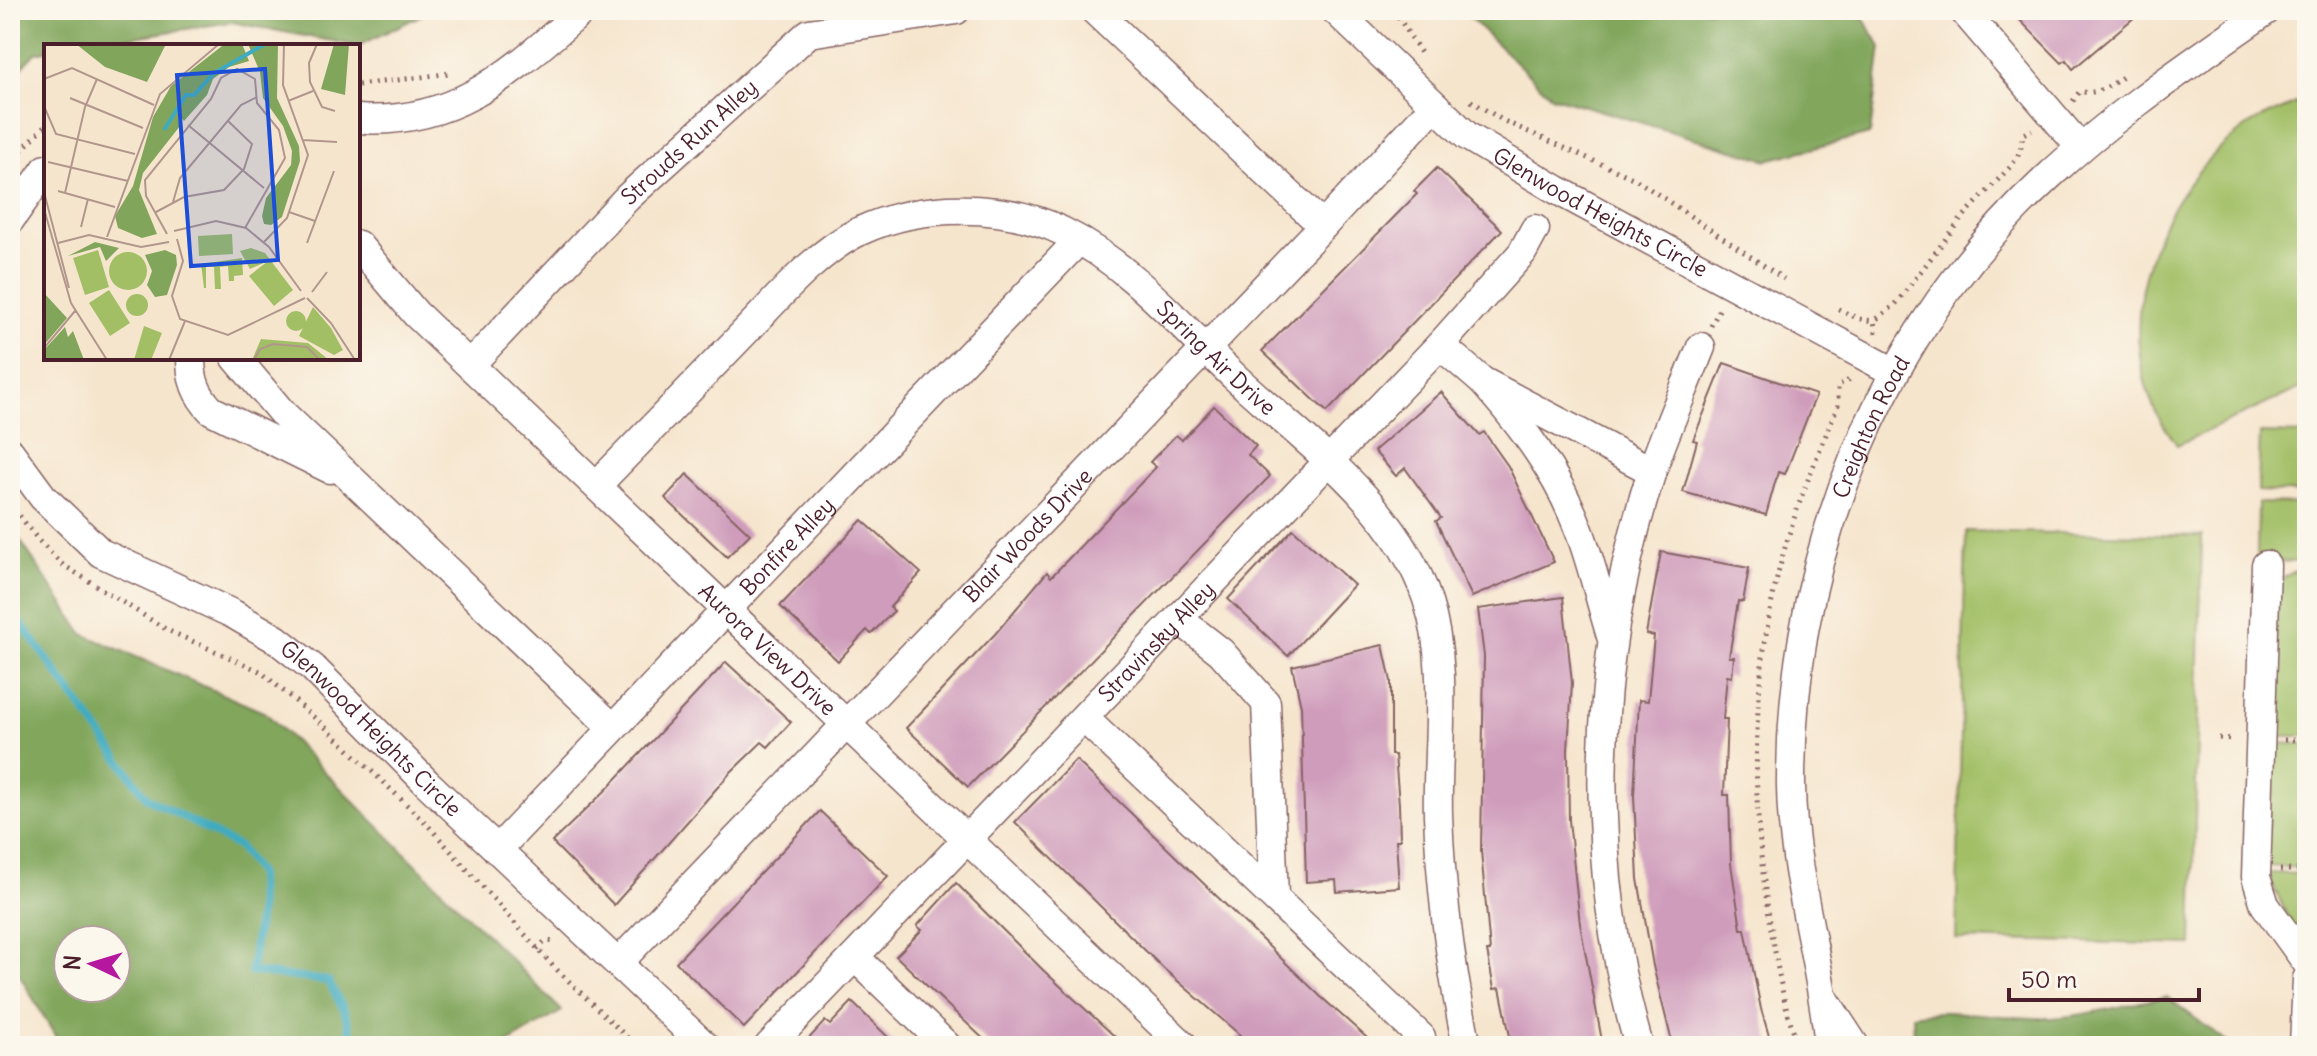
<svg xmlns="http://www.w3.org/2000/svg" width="2317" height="1056" font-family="Delius,sans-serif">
<rect width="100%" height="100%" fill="#fbf7ec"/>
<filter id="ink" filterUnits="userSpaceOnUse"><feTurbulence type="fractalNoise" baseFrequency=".0125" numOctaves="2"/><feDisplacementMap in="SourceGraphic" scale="16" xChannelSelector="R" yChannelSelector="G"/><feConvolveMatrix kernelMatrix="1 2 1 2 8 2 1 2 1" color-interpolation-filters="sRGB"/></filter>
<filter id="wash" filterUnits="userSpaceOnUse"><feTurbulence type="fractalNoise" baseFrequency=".006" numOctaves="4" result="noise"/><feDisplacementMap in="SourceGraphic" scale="32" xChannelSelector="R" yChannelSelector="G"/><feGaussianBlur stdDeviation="1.8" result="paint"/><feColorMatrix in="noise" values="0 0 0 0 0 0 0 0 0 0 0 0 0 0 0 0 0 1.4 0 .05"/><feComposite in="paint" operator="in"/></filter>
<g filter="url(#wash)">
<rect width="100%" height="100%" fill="#f6e5cd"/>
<g fill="#a2bf66" stroke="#766f48" stroke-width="2">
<path d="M2296,103l11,22v260l-130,60c-8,-12 -17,-24 -23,-37 -43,-102 7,-220 92,-281 15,-11 34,-16 50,-24z"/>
<polygon points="2260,433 2307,434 2307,493 2258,491"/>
<polygon points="2258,503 2307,504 2307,562 2257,561"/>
<polygon points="1966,531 2202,536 2192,945 1956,939"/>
<polygon points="2307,569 2307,733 2303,736 2270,736 2279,581 2292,572"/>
<polygon points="2270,743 2307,744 2307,868 2266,866"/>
<polygon points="2267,873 2307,874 2307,913 2294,930"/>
</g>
<g fill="#81a65b" stroke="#666243" stroke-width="2" fill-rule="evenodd">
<polygon points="10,10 432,10 358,46 231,22 77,46 46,46 46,51 35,53 10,81"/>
<polygon points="1462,10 1858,10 1881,47 1870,134 1767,160 1551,96"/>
<path d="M10,525l73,109 183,79 296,298 -59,35h-442l-51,-87zM68,940h48v48h-48z"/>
<path d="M2167,997l65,49h-318l-1,-31c38,-8 83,3 124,3 42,1 88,-14 130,-21z"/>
</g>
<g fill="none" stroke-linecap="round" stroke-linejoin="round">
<polyline stroke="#40abbf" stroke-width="8" points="10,608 147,798 239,847 258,873 259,912 251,972 328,981 344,1010 355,1046"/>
</g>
<g id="blocks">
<g fill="#cf9cbb">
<polygon points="2010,10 2143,10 2073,69 2066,60 2062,63"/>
<polygon points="1437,168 1502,230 1327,412 1262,351 1417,194 1414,191"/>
<polygon points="1724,363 1816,395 1785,474 1778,472 1766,515 1683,492 1697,441 1693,440"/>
<polygon points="1441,392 1479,435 1484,432 1508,466 1554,562 1472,597 1436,521 1441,518 1405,468 1396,476 1374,451"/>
<polygon points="1214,406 1256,446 1248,455 1270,476 968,787 906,728 995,634 1047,572 1051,577 1156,467 1150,462 1176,435 1182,440"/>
<polygon points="687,474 750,534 727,557 665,498"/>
<polygon points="862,520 921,573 890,607 894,611 871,634 867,630 838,661 780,606"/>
<polygon points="1293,529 1354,585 1288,656 1228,599"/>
<polygon points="1661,552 1749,568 1743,602 1738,601 1729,657 1734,657 1732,677 1727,676 1723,719 1727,719 1724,795 1729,795 1731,864 1741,929 1745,929 1761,1009 1772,1046 1673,1046 1653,966 1638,879 1634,796 1639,700 1648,701 1654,636 1646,634"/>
<polygon points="1563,597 1572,683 1568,750 1569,820 1580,924 1603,1046 1512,1046 1500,988 1494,989 1487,951 1490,951 1481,851 1484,656 1478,609"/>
<polygon points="1383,645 1391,681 1391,755 1395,755 1399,804 1400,840 1396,840 1399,887 1337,892 1336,880 1306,882 1301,706 1292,666"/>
<polygon points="726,662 791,722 768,747 762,742 731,772 614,905 552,842 606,790"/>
<polygon points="1076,760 1320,996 1376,1046 1231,1046 1240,1035 1164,969 1015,822"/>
<polygon points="820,811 888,876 744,1028 676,962"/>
<polygon points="956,883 1043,970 1125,1046 991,1046 925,984 896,956 922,930 917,926"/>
<polygon points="852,1002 897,1046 802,1046 825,1021 830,1025"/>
</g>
</g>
</g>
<g filter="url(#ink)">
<use href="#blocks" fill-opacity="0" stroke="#866464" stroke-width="2"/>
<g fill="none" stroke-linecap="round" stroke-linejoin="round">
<defs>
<g id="minor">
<polyline points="1094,10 1323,226"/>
<path id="s1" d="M1335,10l132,126 90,54 337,182"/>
<polyline points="1963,10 2080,147"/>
<path d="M358,119c99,7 155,-49 225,-109"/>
<polyline points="10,220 46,169"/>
<path id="s2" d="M358,245l58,69 768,732"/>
<polyline points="1440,345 1482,381 1652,471"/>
<path d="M191,358c0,22 5,36 20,52l119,59"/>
<polyline points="236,358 283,414 612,727"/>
<path id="s3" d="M472,363l155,-165 182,-165 147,-23"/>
<path d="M1482,381c40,45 76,92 97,149 13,34 21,71 32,106"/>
<path id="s4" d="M10,452l33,45 58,56 132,61 43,25 37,29 114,115 278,263"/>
<path id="s5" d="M598,484c48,-50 97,-100 146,-151 34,-35 71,-80 116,-102 60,-28 144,-29 204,1 67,33 118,96 172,146 68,63 161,128 191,221 23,69 9,144 11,216 3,78 13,155 29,231"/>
<polyline points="2266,565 2256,877 2265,905 2307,963"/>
<polyline points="1180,620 1221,652 1266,703 1274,896"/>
<polyline points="1085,719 1421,1037"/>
<path id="s6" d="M497,850l581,-609"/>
<polyline points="856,958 947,1046"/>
<path id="s7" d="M618,963l705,-737 111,-120"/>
<polyline points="1827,1003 1855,1046"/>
<path id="s8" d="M769,1046l671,-701 82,-92 13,-24"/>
<path d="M1639,1046c-54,-188 -47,-389 13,-575 14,-42 33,-83 49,-124"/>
<path id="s9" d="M1829,1046c-8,-88 -37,-171 -38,-260 -1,-229 88,-453 257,-609 67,-63 144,-114 219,-167"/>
<polyline points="2304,1046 2307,979"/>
</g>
</defs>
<use href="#minor" stroke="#866464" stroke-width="31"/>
<g stroke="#866464" stroke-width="5" stroke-dasharray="2 6" stroke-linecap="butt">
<polyline points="1394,10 1421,53"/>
<polyline points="358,85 452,73"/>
<polyline points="1471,101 1504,121 1635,179 1784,279"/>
<path d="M2073,101l7,-10c15,5 32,-6 44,-15"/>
<polyline points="10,162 46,125"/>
<polyline points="1838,309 1859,319 1874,321"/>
<polyline points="1711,326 1721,306"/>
<polyline points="1876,333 1874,321 1895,305 1961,219 2012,165 2020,152 2023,134 2032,130"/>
<polyline points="10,503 39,541 60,563 167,630 260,671 323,725 425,822 552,965 636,1046"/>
<polyline points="2219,738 2234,739"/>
<polyline points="2284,740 2307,740"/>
<polyline points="2280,870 2307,870"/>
<polyline points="537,949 545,941 557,942"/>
<path d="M1799,1046c-16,-39 -22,-82 -29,-124 -22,-129 -19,-272 22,-397 13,-41 30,-80 46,-120v-20l9,-3 4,-6"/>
</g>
<use href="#minor" stroke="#fff" stroke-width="28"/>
</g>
</g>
<g text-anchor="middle" stroke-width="6" stroke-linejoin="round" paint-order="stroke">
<g font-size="22" fill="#4a1f2b" stroke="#fbf7ec">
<text dy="8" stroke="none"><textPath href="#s3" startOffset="310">Strouds Run Alley</textPath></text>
<text dy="8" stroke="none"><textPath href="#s1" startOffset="336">Glenwood Heights Circle</textPath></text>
<text dy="8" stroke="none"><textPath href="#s5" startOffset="774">Spring Air Drive</textPath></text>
<text dy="8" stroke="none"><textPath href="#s9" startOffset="634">Creighton Road</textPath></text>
<text dy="8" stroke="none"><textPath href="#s7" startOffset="592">Blair Woods Drive</textPath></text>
<text dy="8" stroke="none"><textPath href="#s6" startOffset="420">Bonfire Alley</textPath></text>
<text dy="8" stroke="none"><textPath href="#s8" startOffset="560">Stravinsky Alley</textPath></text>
<text dy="8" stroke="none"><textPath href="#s2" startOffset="576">Aurora View Drive</textPath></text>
<text dy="8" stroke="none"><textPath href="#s4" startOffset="462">Glenwood Heights Circle</textPath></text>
</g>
</g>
<g transform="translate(44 44)">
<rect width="316" height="316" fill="#f6e5cd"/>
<path d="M188,190l1,20 -34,2 -1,-20zM207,204l14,5 28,37 -19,16 -25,-30 19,-15 -18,8 -10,-18zM54,206l11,37 -24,8 -12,-37zM65 227a19 19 0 1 1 38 0a19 19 0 1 1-38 0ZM198,214l1,17 -9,1v5h-5l-1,-15 -8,1 1,22h-6l-1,-22 -8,-1v22h-2l-3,-24zM65,246l21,33 -20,13 -21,-33zM82 261a11 11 0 1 1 22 0a11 11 0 1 1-22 0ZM269,263l18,21 12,22 -9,5 -35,-19zM242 277a10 10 0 1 1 20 0a10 10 0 1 1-20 0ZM100,282l18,7 -11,27h-17zM217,295l47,4 21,17h-77z" fill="#a2bf66"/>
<path d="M32,0h90l-19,38 -42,-15zM198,0l7,17 -20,6 -16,12 -6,16 -23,26 -6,-7 2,12 -37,47 -4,17 18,44 -15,4 -24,-10 -3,-12 18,-30 20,-69 18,-31 51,-40zM204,0h30l-1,54 22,48 1,15 -18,56 -11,8 -7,-1 -2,-8 4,-18 25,-33 1,-14 -9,-25 -20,-28 -3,-26zM290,0h15l-4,51 -24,-6zM51,198l24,6 -13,13 -6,-14 -32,9zM121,206l11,5 1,10 -10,30 -12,2 -8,-12 5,-14 -7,-16zM0,249l23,25 -23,27zM21,283l3,10 5,-6 11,29h-40v-10z" fill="#81a65b"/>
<path fill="none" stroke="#40abbf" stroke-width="4" d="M120,86l22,-35h8l20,-22 51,-29"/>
<path fill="none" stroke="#b1968c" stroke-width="2" d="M273,0l-8,19 1,19 12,25 13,4M0,35l28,-11 82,37M26,54l73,30M244,57l25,-10M0,62l12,28 79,20M144,81l76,63M259,96l34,2M4,118l80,19M14,147l57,16M0,148l25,96M21,149l20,-86 12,-28M129,158l7,-24 61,-73 16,-8M0,165l27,94 36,57M112,168l28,-15 40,-7 20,-21 8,-25 -24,-23M245,168l26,9M37,183l7,-28M130,187l42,-10 30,7 23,19 32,44M123,190l-21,-38 -1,-16 66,-81 10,-21 16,-9 18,10 2,24 22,27 6,28 -40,70M63,193l53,-143 59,-50M133,195l6,22 -11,35 8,23 48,16 77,-37M220,198l23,-24 21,-63 -25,-70 1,-41M14,199l31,-8 52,12 28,-5M263,199l27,-72M268,248l15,-20M263,254l24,25 24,37M0,304l31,-37M125,316l16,-39M210,316l6,-11 13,-5 34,3 13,13"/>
<path fill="#1d4ed8" fill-opacity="0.15" stroke="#1d4ed8" stroke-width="4" d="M221,25l13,191 -87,6 -14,-191z"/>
<rect width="316" height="316" fill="none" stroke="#4a1f2b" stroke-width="4"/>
</g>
<rect width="2317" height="1056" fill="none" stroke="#fbf7ec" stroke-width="40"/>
<g transform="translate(92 964) rotate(274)"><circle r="38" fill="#fbf7ec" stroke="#b4a19f" stroke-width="2"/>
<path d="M0-6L14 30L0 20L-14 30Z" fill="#b5179e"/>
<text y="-12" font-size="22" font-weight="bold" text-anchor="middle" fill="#4a1f2b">N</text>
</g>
<path d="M2009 988v12h190v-12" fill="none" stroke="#4a1f2b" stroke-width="4"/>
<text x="2021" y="988" font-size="24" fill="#4a1f2b" stroke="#fbf7ec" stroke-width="6" paint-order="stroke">50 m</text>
</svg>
